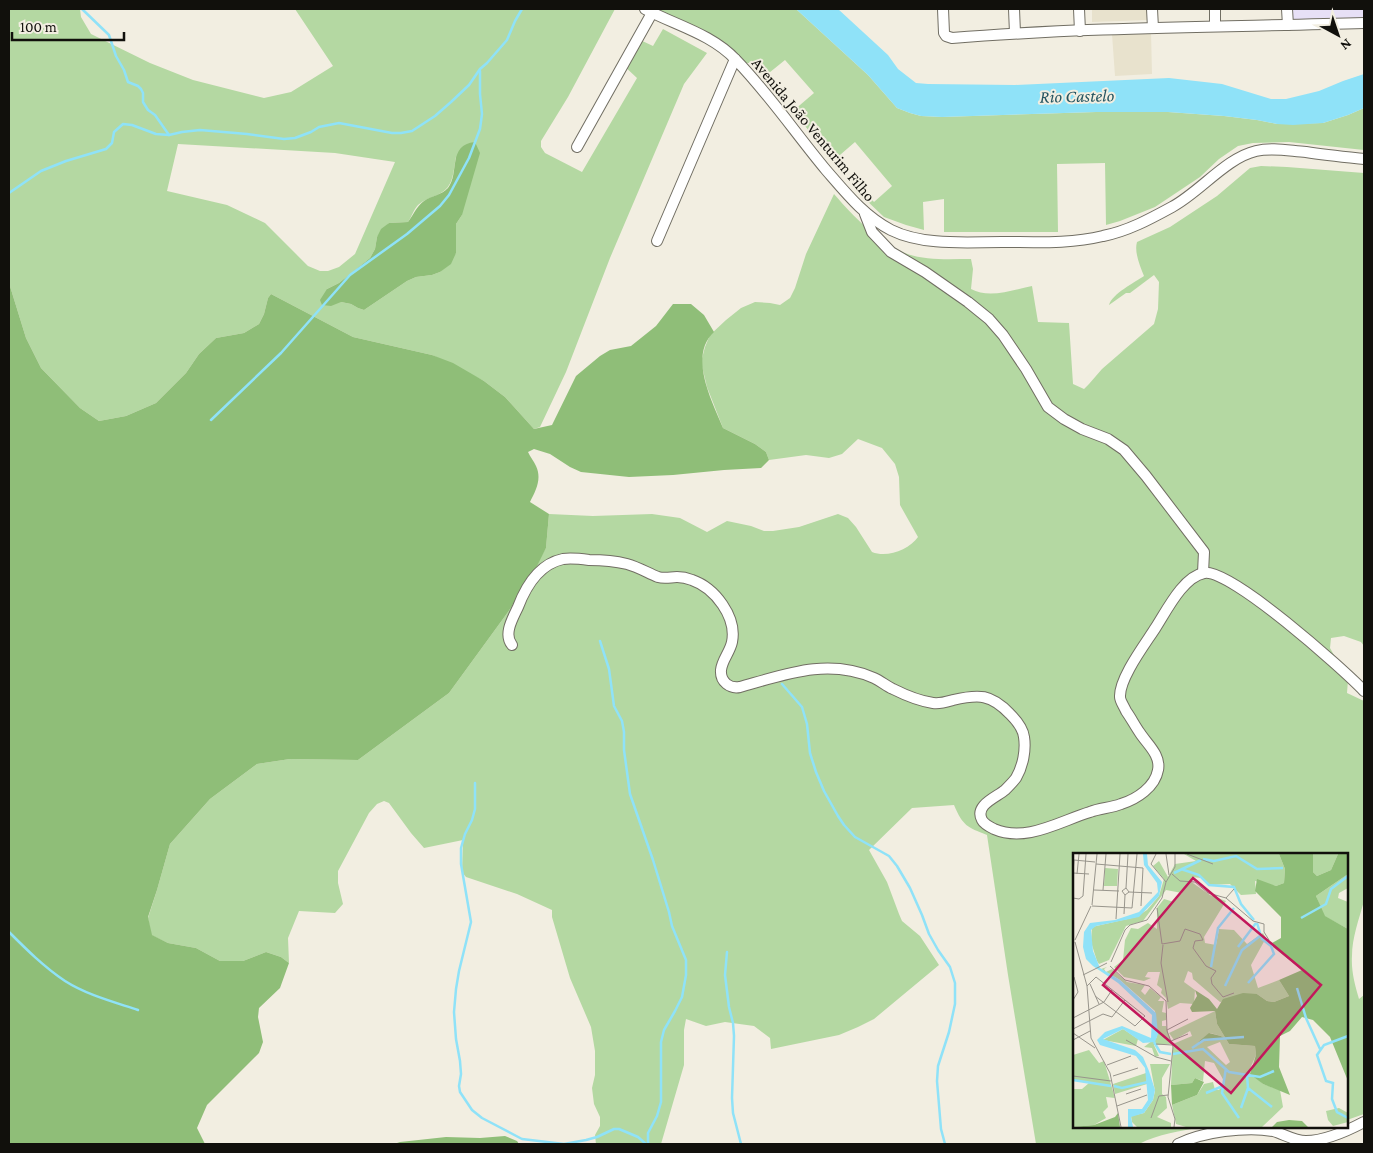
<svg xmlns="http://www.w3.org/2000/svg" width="1373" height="1153" font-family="'Crimson Pro',serif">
<rect width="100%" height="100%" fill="#f2eee1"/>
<polygon fill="#e7e0f6" points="1293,9 1364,9 1364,18 1293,21"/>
<g fill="#e8e2cd">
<polygon points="1092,9 1148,9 1148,20 1092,22"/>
<polygon points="1151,32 1152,74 1115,76 1112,34"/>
</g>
<g fill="#b4d8a2" fill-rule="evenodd">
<path d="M9,9h71l1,8 10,17 59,29 43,17 71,18 27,-6 42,-26 -38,-57h320l-47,88 -27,44v6l4,6 37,19 55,-94 -15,-14 14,-26 17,8 10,-17 44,24 -23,31 -74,174 -44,114 -26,55 -6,2 -29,-32 -21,-16 -52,-26 -79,-18 -82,-43 -3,4 -4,16 -5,10 -15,9 -28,5 -17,16 -13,19 -30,30 -30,13 -27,5 -19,-13 -39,-40 -15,-30 -17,-55zM178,144l157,9 60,9 -40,92 -16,13 -11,4h-8l-12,-5 -43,-43 -38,-18 -60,-14zM456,157l6,58 -6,9v29l-16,19 -8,3 -16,2 -9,4 -43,29 -6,-2 -7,-4 -10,-2 -14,-13 12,-6 31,-25 5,-9 2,-12 12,-14 19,-1c4,-6 6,-13 10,-17 7,-6 13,-7 21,-11 15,-7 14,-22 17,-37z"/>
<polygon points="651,9 796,9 868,75 897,108 910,113 921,116 942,117 1096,112 1168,112 1224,116 1257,120 1277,124 1323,123 1348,115 1364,108 1364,150 1289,142 1253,143 1238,146 1219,159 1200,177 1155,207 1120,221 1106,225 1105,163 1057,164 1058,232 944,232 944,199 923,202 924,230 906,225 884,217 864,198 867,194 874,202 892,186 855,142 833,161 793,111 814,93 785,60 764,77 751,63 740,63"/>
<path d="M1261,166l26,1 77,6v473l-3,-4 -17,-6 -13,2 -1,10 18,32 -1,13 17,8v200c-5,18 -12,37 -12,55 -1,15 3,29 7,43l5,-4v119l-17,6v-266h-273v273h128c-21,4 -44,7 -63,17h-103l-28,-169 -21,-140c-20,-8 -24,-9 -33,-30l-42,3 -43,42 18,32 12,32 3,7 18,15 19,29 -65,54 -16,8 -19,8 -68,14 -1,-11 -16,-12 -29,-4 -19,4 -20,-7 -2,11v35l-23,79h-65l-1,-9 5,-9v-9l-6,-13 -2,-16 3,-13v-24l-4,-24 -21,-49 -18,-61v-7l-35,-16 -51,-17 -4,-5 1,-32 -39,8 -13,-15 -22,-30 -5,-2 -7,3 -8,9 -31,58v12l5,21 -8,9 -36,-2 -11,27 1,25 -8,-6 -15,-5 -23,9h-23l-24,-13 -28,-5 -17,-8 -3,-17 9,-28 13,-46 40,-45 47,-35 33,-5 68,1 91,-67 59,-81 38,-64 3,-34 44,2 59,-2 28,4 27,14 20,-11 24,5 13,5h9l26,-4 39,-13 10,4 8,9 16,25c15,6 37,-2 46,-15l-18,-32 -1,-28 -4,-13 -13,-16 -24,-9 -16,15 -13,4 -23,-3 -37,5 -3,-8 -11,-8 -32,-16 -16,-41 -6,-25 4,-15 5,-12 16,-15 15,-12 14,-6 15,1 10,2 10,-7 5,-10 11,-34 28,-60c20,23 43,47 71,59 20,8 45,6 66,6l2,10 -2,20c18,10 42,1 61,-3l6,36 31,1 4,61 11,5 5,-5 13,-15 52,-45 4,-15 1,-27 -5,-7 -24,18h-4l-17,12c3,-11 26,-23 35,-29 -4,-10 -10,-24 -7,-34l33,-15 47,-31 33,-28z"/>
</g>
<g fill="#8fbe78">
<path d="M475,142l5,11 -18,62 -6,9v29l-5,11 -11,8 -8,3 -16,2 -9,4 -43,29 -6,-2 -7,-4 -10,-2 -10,4 -9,-1 -2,-5 7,-11 12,-6 31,-25 5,-9 2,-12 4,-8 8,-6 19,-1c6,-8 8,-15 16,-21 7,-5 18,-6 24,-13 12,-15 -1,-43 27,-46z"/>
<path d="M9,283l17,55 15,30 39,40 19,13 27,-5 30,-13 30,-30 13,-19 17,-16 28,-5 15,-9 5,-10 4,-16 3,-4 82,43 79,18 21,8 31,18 21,16 29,32 18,-4 24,-49 24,-20 10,-6 21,-4 25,-20 17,-22h18l13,11 10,17c-26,24 -2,69 9,96l32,16 11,8 3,8 -8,8 -37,2 -51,5 -44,2 -48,-5 -11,-5 -20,-13 -16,-5 -6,3c2,5 6,9 8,14 6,13 0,24 -6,36l19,12 -3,34 -12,24 -26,40 -59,81 -91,67 -68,-1 -33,5 -47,35 -40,45 -13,46 -9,27 4,18 16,8 28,5 24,13h23l23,-9 15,5 8,6 -9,25 -21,20 -1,9 5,25 -4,11 -52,52 -10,23 8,16h-196z"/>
<polygon points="505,1136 517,1141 519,1144 394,1144 400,1142 446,1137 480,1138"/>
</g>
<polygon fill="#8fe2f8" points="796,9 838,9 888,55 898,69 916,83 928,84 1015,85 1169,78 1222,84 1271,99 1286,99 1319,91 1343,81 1364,74 1364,108 1348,115 1323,123 1293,125 1277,124 1257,120 1224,116 1168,112 1096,112 942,117 921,116 910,113 897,108 868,75"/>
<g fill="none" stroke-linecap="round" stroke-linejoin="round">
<g stroke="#8fe2f8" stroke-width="2.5">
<polyline points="82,9 109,35 116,56 124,70 128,82 138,86 141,89 143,93 143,102 148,110 155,115 169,135"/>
<polyline points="9,193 41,171 66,161 106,149 112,143 114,132 123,124 132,125 156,134 169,135 182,132 200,130 247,134 284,139 295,138 311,132 319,127 339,123 392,133 401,133 412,131 435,116 451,102 469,85 480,69 487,63 507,40 515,21 522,9"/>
<polyline points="211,420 281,353 350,275 407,234 440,206 449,195 469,158 480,129 482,114 480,94 480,71"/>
<polyline points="600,641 609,669 614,706 622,721 624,732 624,750 630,794 653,860 669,912 672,926 686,960 686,975 682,997 675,1011 664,1030 661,1042 661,1102 657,1116 648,1133 648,1144"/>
<polyline points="782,684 802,707 807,724 810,753 816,772 824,791 838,816 844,825 855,837 889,856 897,866 910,888 922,915 929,934 938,950 950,967 955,983 955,1004 949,1032 938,1066 937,1081 941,1129 945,1144"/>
<polyline points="475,783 475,809 472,820 465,834 461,848 461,864 471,922 459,971 456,989 454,1012 456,1039 460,1061 461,1074 459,1086 460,1092 472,1110 482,1118 522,1139 564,1144 586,1140 597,1137 614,1129 619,1129 638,1137 646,1144"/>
<path d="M9,932c17,17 35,35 56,49 22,14 49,21 73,29"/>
<polyline points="727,952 725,975 729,1007 733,1023 734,1036 732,1098 733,1113 741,1144"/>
</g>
<defs>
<g id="minor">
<path d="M645,9c30,16 67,25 91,51 33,34 60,74 90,110 20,23 38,46 65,60 32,16 76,12 111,12 34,0 68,2 101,-6 25,-5 47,-17 69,-29 28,-15 54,-49 84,-56 16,-4 34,0 50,1 19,3 39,5 58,7"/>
<path d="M943,9l1,24 2,3 6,2c137,-11 275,-11 412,-15"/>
<polyline points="1014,9 1015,33"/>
<polyline points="1079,9 1080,31"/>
<polyline points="1152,9 1153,28"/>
<polyline points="1215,9 1215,26"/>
<polyline points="1287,9 1288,25"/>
<polyline points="577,147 652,13"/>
<polyline points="865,214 872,232 891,252 925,272 968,302 989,319 1003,335 1026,369 1048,407 1064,419 1082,429 1108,439 1124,450 1146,476 1204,552 1203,573"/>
<polyline points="657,241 735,59"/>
<path d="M512,645c-9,-11 1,-27 6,-38 8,-21 21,-43 45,-48 8,-1 18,0 26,1 13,0 26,1 38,4 11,3 21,9 31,13 7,2 13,0 19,0 5,0 10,1 15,3 23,8 45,37 40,62 -2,10 -10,18 -11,28 -1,12 9,19 19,17 46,-13 88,-29 134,-9 7,3 12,8 19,11 12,6 26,12 40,14 7,1 13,-1 20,-3 26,-6 38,-6 57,14 6,6 13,15 14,23 2,13 -1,29 -8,41 -3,4 -7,8 -11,12 -8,7 -31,15 -23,30 2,4 8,7 12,9 32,14 66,-8 96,-17 10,-4 21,-4 31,-8 16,-5 34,-17 37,-34 3,-15 -11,-26 -18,-37 -5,-7 -9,-15 -14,-22 -2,-5 -6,-10 -6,-14 -1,-19 26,-54 36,-70 11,-17 27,-50 48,-54 26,-5 139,96 160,118"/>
<path d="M1178,1144c24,-12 68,-18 95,-13 11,3 21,10 33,10 20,0 41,-10 58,-19"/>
</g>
</defs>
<use href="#minor" stroke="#716e63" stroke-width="12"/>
<use href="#minor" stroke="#fff" stroke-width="10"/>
</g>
<g text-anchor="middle" stroke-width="4" stroke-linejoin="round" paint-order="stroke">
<g font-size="16" fill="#11100c" stroke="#f2eee1">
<text transform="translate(814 129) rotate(50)" y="6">Avenida João Venturim Filho</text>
</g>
<g font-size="18" font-style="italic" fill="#265662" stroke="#f2eee1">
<text transform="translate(1077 96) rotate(-1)" y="6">Rio Castelo</text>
</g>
</g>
<g transform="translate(1073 853)">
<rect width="275" height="275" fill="#f2eee1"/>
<path d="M111,1h95l6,15 -1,14 -8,3 -21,-5 1,13 -15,1 -11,-11 -22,1 -7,-7 -9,-1 -2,4 20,14 16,6 -22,36 1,6 11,2 3,-16 15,1 13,14 16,-11 3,5 -15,27 7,23 21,-8 10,16 -15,6 -7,-1 -10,-7 -37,8 -27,-23 -1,-6 -4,-2 -4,11 11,8 -1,14 -14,-1 -12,6 -2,-11 -5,-5 1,-4 -5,-4 3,-13h-12l-3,5 6,1 -7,3 -20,-4 -10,-10 9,-7 2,-20 6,-12 7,1 10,-6 9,6v-21l7,-9 10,3 8,-9 -16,-3 -23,31 -17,5 -17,34 -10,4 -2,-3 -6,-19 1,-15 44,-10 11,-7 12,-14 5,-17 -11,-13 6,-5 9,16 7,-13 21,-3zM240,1h25l-7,16 -14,6 -4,-4zM32,15l13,1 -1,17h-13zM275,21v14l-9,5 -1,5 10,4v27l-24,-13 -8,-20zM34,114l-3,2 2,3 6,-3 15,13 18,3 -4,6 4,4 5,-7 11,9 -3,4h6l-2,11 4,1v7l-4,1v5h4l6,18 -18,1 5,11 -4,1 -3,-9 -8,-1 13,-10 -2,-26 -35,-31 -19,-11zM142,158l2,13 12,20 26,2 1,9 -7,16 14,13 17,6 3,17 -21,20h-76l-10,-3 -4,-19 25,-10 7,-11 9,-2 2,8h4l6,-7 -11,-20 -9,-2 -2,20 -8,-3 -3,5 -21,2 2,-41 19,-8 -2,-5 -16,9 -5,-7zM137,180l11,3 3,3 -26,3zM147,189l10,20 -4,3 -19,-18zM50,176l15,10 -2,7 -33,-6zM16,197l10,13 5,-2 11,37 -9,-1 2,10 -5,5 3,6 -12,7 -21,2v-38h9l7,-6 -16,-3v-25zM77,211h20l-8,14v16l4,3 1,11 -10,9 14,6v4h-34l-5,-5 -1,-6 13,-3 9,-13 2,-9zM73,220l1,11 -32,10 -2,-10zM266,255l9,5v9l-15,4 -5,-6 -2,-9z" fill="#b4d8a2" fill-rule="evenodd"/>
<path d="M206,1h34v18l4,4 14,-6 7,-16h10v20l-32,22 9,20 23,13v152l-18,-44 -17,-17 -11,-3 -12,14 -10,5 -1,31 11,28 -27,-11 -13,-10 6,-19 -1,-9 -26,-2 -12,-20 -2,-13 -23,1 -2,-4 7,-12 -2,-6 14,9 8,10 6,-10 20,-6 14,1 10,7 7,1 15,-6 -10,-16 23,-10 -29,-23 -1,-4 9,-5v-21l-26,-26 2,-12 19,7 8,-3 1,-14zM136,180l12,3 4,3 -27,3zM122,225l9,4 -7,13 -25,10 -1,-20 21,-2zM45,260l2,14h-47l21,-2 21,-8zM216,267l13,1 6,6h-36l5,-5z" fill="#8fbe78"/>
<path d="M70,1h4l1,11 14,17 -3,14 -20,21 -43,9 -5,4 2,21 7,17 20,12 36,33 2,21 -3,8 -12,1 -20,-14 -20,10 32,11 8,7 6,14 6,19 -2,10 -9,13 -13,4 2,10h-5v-18h14l6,-9 -3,-32 -9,-12 -36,-11 -3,-5 8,-8 17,-6 29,12 1,-23 -34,-32 -25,-17 -7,-7 -3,-12 1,-15 6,-9 25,-3 24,-8 19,-20 -1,-9 -13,-18z" fill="#8fe2f8"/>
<path fill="none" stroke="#8fe2f8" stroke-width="2.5" d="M130,6l11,2 22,-5 21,13 26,-1M108,16l18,6 10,10 25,2 7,17 13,16M101,20l27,-13M228,65l25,-14 5,-15 17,-13M165,94l18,-24M138,114l7,-39 16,-20M175,130l26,-29 -3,-8 -9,-7 -5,-16M152,133l17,-36 18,-14M224,135l9,30 14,31M275,183l-24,9 -7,10 9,26 7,2 -1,16 5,13 11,6M81,189l6,10 11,2M119,195l12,-8 40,-3M100,201l30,-5 26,23 31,5 14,-6M153,215l-4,25 17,25M0,227l38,6M41,233l8,2 26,-6M175,235l24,19M133,240l17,-7M168,255l7,-20 -1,-13"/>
<path fill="none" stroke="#98958c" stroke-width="1" d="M83,1l-5,10 15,18M93,1l3,21M114,1l26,10M1,7l-1,13 16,1M1,7l21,2M23,11l47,4 -2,38M4,21l2,-20M99,21l8,7 15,1 13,11 18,5 8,-9M53,35l-4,3 3,4 4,-3 -3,-4 2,-34M21,37l25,1M30,37l3,-36M56,39l23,1M0,45l6,1 4,-3 3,-42M153,45l27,23 11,3v8l5,8M19,52l5,-51M19,53l40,2 5,-54M84,55l5,36 18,-3 5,-12 15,5 3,6 -8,1 -2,7 13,18 10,5 -5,7 1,6 11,13 11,-4M51,61l1,-19M43,66l4,-65M2,87l16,-34M2,89l12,44 4,52 19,35 11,54M90,92l-2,18 7,39M38,109l14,-32 5,-5 17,-5 15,-22 4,-16 9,-15v-13M37,113l15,14 24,6 17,15 1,30 6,16 -5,50 7,22 -1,8M10,122l24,-12M17,131l9,20M14,133l9,-9 49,39 -10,10 -40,-30M0,147l5,-8 -4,-15M0,165l31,-16 8,-12M0,176l30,-15 9,3 13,-17M94,177l21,-11M0,180l22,15M0,187l17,-9M53,187l30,17 15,4M98,188l17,-7M83,191l16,1M34,212l24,-9M0,223l38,5M40,223l25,-8M53,241l15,-5M44,253l30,-11M78,265l8,-22 9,-1"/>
<path fill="#c2185b" fill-opacity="0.15" stroke="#c2185b" stroke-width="2.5" d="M120,25l128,107 -90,108 -128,-108z"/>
<rect width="275" height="275" fill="none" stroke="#11100c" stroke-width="2.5"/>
</g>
<rect width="1373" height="1153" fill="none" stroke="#11100c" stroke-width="20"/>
<g transform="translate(1338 35) rotate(140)" stroke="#f2eee1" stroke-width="4" paint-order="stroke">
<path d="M0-4L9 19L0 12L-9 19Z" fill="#11100c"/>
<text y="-8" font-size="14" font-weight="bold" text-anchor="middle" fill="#11100c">N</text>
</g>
<path d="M12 32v8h112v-8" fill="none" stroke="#11100c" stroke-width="2.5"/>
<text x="20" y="32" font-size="15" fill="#11100c" stroke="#f2eee1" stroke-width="4" paint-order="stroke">100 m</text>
</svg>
